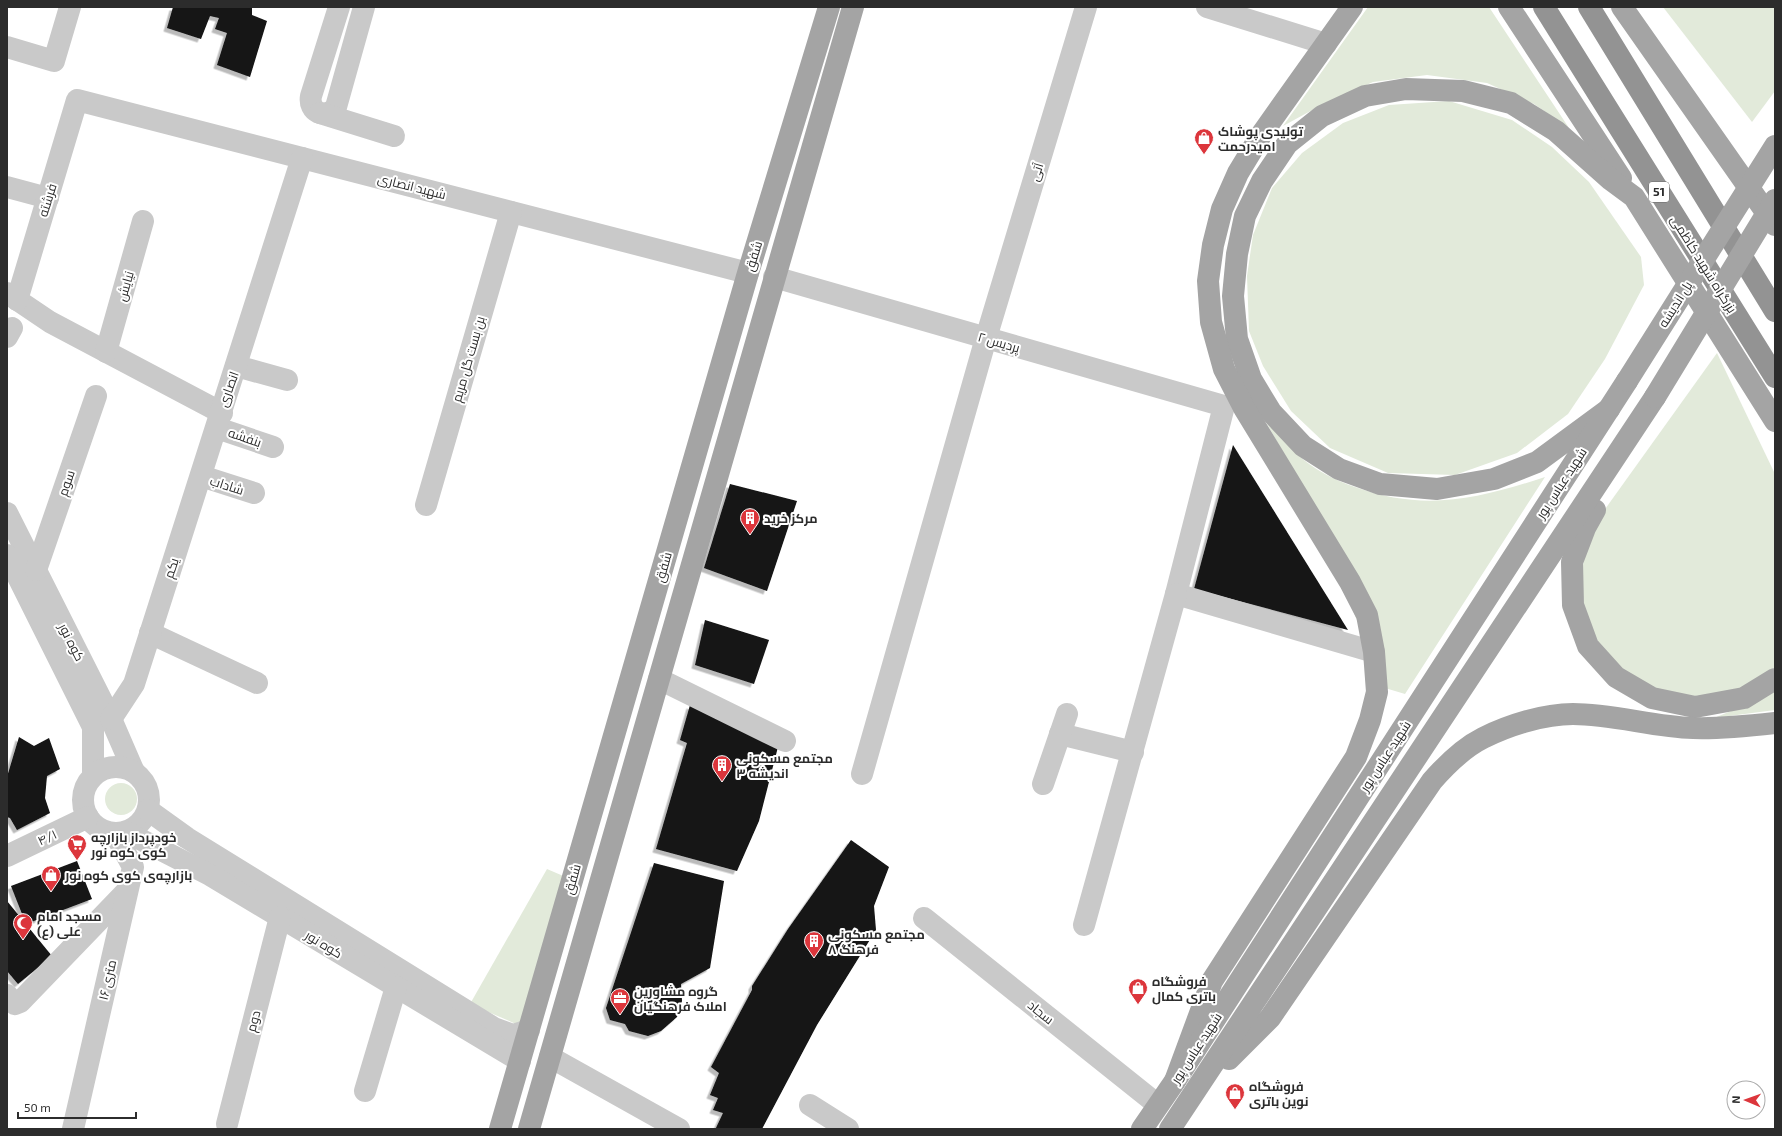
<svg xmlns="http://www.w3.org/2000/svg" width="1782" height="1136" font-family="'Exo 2',Cairo,sans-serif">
<defs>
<filter id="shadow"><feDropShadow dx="-3.5" dy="3.5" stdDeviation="0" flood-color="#0004"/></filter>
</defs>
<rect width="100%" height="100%" fill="#fff"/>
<g fill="#e2eada">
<polygon points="1368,7 1489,7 1569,128 1534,104 1487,83 1427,75 1373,82 1316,108 1283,126"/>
<polygon points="1663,7 1775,7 1775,91 1752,122"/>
<polygon points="1449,101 1512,120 1552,147 1589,182 1641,257 1644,285 1605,359 1568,414 1517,453 1455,475 1388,473 1330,448 1291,411 1263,366 1249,331 1247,276 1253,235 1272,188 1302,153 1343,123 1389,105"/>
<polygon points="1717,353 1775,474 1775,667 1755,685 1710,699 1667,694 1628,678 1603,651 1585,617 1581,574 1589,537 1603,512"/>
<path d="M1259,410c12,14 24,31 38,44 16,15 37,26 58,33 69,25 123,12 190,-10l-140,217 -20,-6 -86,-208z"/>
<polygon points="1775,689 1775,710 1714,718 1753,702"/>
<circle cx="121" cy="799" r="16"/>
<polygon points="547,869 568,878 523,1027 470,1004"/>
</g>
<g fill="#131313" filter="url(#shadow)">
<polygon points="173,7 252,7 252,15 267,21 250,77 217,65 227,33 215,29 219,18 210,16 201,39 167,28"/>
<polygon points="1233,445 1348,630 1194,589"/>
<polygon points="730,484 797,501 767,591 704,568"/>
<polygon points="705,620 769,640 754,684 695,665"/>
<polygon points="690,705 779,743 759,821 737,871 656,849 687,743 680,740"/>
<polygon points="19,737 34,746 49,738 60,769 47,776 45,798 50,813 17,830 10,818 7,817 7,777"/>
<polygon points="851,840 889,867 874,906 876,930 817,1025 762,1129 718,1129 716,1128 723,1113 713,1110 718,1098 710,1095 719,1073 711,1067 752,990 752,986 788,929"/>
<polygon points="77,861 92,899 26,924 11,886"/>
<polygon points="654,863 724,881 710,968 681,984 682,1001 677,1017 661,1031 648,1036 629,1031 625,1024 610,1020 606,1008"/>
<polygon points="7,901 52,956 18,984 7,971"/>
</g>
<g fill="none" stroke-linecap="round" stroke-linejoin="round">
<g stroke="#c9c9c9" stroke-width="22">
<path d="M339,7l-28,89c-3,16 14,24 25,11l28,-100"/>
<polyline points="1207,7 1326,44"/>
<polyline points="7,47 54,61 70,7"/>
<polyline points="320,113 394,136"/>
<polyline points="7,187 48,198"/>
<polyline points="774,277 1224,406 1176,594 1374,652"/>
<polyline points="7,293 50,322 222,413"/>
<polyline points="17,300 77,100 748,273"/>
<polyline points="7,337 12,328"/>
<polyline points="106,352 143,221"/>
<polyline points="236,366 287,380"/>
<polyline points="217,428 273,447"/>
<polyline points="201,476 254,493"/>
<polyline points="426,505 511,212"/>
<polyline points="7,513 111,719 134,772"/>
<polyline points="7,555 93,727 93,776"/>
<polyline points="36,570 96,396"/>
<polyline points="150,633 257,683"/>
<polyline points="659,679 785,741"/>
<polyline points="111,719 134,684 302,158"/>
<polyline points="1060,734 1133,752"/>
<circle cx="116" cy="800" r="33"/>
<polyline points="862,774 986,338 1086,7"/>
<polyline points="1043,784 1067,714"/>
<polyline points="148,810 187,838 494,1028 513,1035 529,1030"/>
<polyline points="126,832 210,875 520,1061"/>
<polyline points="7,856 88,817"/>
<polyline points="924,918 1158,1105"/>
<polyline points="1084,925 1176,594"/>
<polyline points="7,995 15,1004 20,1002 126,892"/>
<polyline points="550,1057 679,1129"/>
<polyline points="365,1091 396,987"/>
<polyline points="810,1105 848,1129"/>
<polyline points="227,1124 280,917"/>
<polyline points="73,1129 133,867 115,834"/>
</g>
<g stroke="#a4a4a4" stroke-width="22">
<polyline points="1509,7 1621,178"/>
<polyline points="1622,7 1775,225"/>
<polyline points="1609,409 1537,462 1494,479 1437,489 1380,484 1339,469 1303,446 1271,412 1251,379 1237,339 1233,296 1237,254 1245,216 1262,181 1287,144 1322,116 1365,96 1406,89 1463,91 1511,103 1556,131 1611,180 1634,197 1775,421"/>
<polyline points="1595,510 1585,528 1572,562 1573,605 1588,646 1616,677 1652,698 1695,707 1744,698 1775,679"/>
<path d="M1229,1059l41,-41 162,-237c14,-16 31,-33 51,-43 26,-13 61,-24 90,-24 40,0 81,13 120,14 28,1 55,-2 82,-5"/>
<polyline points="1175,1081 1212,981 1356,757 1370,720 1377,692 1374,652 1367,615 1350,582 1244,408 1224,369 1211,322 1208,281 1213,245 1222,209 1238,173 1261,135 1352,7"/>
<polyline points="500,1129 748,273 829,7"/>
<polyline points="529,1129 853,7"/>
<polyline points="1142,1129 1175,1081 1627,381"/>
<polyline points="1170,1129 1655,397"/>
</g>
<g stroke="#939393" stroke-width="22">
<polyline points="1544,7 1775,377"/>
<polyline points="1589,7 1775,311"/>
</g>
<g stroke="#a4a4a4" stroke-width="22">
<polyline points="1627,381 1775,146"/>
<polyline points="1655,397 1775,200"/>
</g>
</g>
<defs>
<symbol id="shop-pin" viewBox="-11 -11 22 30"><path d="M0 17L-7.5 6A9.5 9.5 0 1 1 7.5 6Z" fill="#dc363c" stroke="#fff"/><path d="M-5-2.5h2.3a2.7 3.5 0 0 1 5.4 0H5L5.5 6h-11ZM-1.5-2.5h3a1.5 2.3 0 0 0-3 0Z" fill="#fff"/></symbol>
<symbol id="building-pin" viewBox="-11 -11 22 30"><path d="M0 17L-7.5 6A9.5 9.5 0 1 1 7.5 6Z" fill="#dc363c" stroke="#fff"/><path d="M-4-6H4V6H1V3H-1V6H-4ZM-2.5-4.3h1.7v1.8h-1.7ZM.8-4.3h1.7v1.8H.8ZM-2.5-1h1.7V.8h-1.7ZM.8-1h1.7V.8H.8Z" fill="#fff"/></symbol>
<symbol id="supermarket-pin" viewBox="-11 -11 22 30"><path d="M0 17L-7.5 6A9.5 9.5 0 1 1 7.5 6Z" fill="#dc363c" stroke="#fff"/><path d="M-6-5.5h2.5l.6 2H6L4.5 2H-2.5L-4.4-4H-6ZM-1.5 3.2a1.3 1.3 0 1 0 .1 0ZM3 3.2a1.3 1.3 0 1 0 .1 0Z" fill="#fff"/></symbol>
<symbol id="mosque-pin" viewBox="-11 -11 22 30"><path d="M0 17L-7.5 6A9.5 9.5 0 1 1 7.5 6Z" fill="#dc363c" stroke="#fff"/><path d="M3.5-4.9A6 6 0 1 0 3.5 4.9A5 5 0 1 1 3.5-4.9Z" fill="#fff"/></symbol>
<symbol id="office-pin" viewBox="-11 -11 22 30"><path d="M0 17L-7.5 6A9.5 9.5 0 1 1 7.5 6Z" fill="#dc363c" stroke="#fff"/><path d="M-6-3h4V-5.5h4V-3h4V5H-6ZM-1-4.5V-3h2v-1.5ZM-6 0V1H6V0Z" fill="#fff"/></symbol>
</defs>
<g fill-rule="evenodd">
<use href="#shop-pin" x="1193" y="127" width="22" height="30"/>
<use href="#building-pin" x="739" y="507" width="22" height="30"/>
<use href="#building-pin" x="711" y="754" width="22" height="30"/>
<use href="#supermarket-pin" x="66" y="833" width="22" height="30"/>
<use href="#shop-pin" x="40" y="864" width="22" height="30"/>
<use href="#mosque-pin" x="12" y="912" width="22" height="30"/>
<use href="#building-pin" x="803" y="930" width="22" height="30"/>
<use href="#shop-pin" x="1127" y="977" width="22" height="30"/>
<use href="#office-pin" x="609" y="987" width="22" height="30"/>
<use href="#shop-pin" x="1224" y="1082" width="22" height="30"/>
</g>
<g text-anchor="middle" stroke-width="4" stroke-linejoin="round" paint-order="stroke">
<rect fill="#fff" stroke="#6b6b6b" stroke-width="1" x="1649" y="182" width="20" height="20" rx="3"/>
<g font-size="12" font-weight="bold" fill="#2c2c2c">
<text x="1659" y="196">51</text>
</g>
<g font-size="13" font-weight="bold" fill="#2c2c2c" stroke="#fff" text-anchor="start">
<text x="1218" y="136">تولیدی پوشاک<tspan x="1218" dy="15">امیدرحمت</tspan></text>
<text x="764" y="523">مرکز خرید</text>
<text x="736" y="763">مجتمع مسکونی<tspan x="736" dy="15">اندیشه ۳</tspan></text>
<text x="91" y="842">خودپرداز بازارچه<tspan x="91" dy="15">کوی کوه نور</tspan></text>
<text x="65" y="880">بازارچه‌ی کوی کوه نور</text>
<text x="37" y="921">مسجد امام<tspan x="37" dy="15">علی (ع)</tspan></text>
<text x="828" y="939">مجتمع مسکونی<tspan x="828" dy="15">فرهنگ ۸</tspan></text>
<text x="1152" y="986">فروشگاه<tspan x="1152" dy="15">باتری کمال</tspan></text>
<text x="634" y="996">گروه مشاورین<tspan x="634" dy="15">املاک فرهنگیان</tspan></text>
<text x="1249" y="1091">فروشگاه<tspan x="1249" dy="15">نوین باتری</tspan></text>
</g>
<g font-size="13" fill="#2c2c2c" stroke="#fff">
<text transform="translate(1036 172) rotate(-73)" y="5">آتی</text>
<text transform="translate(412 186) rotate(14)" y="5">شهید انصاری</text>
<text transform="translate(47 200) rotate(-73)" y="5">فرشته</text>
<text transform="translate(753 256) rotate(-73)" y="5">شفق</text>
<text transform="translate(1704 264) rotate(58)" y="5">بزرگراه شهید کاظمی</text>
<text transform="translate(125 286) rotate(-74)" y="5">نیایش</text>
<text transform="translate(1675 304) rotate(-58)" y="5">پل اندیشه</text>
<text transform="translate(999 342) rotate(16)" y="5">پردیس ۲</text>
<text transform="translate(468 359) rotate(-74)" y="5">بن بست گل مریم</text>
<text transform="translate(228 389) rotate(-70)" y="5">انصاری</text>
<text transform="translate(245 437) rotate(19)" y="5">بنفشه</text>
<text transform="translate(66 483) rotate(-71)" y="5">سوم</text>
<text transform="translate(1561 483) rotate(-57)" y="5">شهید عباس پور</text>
<text transform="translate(227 485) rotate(18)" y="5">شاداب</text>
<text transform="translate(663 567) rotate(-74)" y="5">شفق</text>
<text transform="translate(171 568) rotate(-72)" y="5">یکم</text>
<text transform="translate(72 642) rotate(63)" y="5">کوه نور</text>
<text transform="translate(1385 756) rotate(-57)" y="5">شهید عباس پور</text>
<text transform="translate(47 837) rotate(-25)" y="5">۴/۱</text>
<text transform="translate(572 879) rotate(-74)" y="5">شفق</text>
<text transform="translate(324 944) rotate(31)" y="5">کوه نور</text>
<text transform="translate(107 980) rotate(-77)" y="5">۱۶ متری</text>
<text transform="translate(1041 1012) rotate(39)" y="5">سجاد</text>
<text transform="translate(253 1021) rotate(-75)" y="5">دوم</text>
<text transform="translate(1196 1048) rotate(-57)" y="5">شهید عباس پور</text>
</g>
</g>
<rect width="1782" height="1136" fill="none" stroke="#2c2c2c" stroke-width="16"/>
<g transform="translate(1746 1100) rotate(272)"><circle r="19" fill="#ffffff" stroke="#ababab"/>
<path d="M0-3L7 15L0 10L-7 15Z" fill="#dc363c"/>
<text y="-6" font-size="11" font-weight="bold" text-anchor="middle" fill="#2c2c2c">N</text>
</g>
<path d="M18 1112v6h118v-6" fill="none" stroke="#2c2c2c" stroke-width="2"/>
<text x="24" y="1112" font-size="12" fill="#2c2c2c" stroke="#ffffff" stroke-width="3" paint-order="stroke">50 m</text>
</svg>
